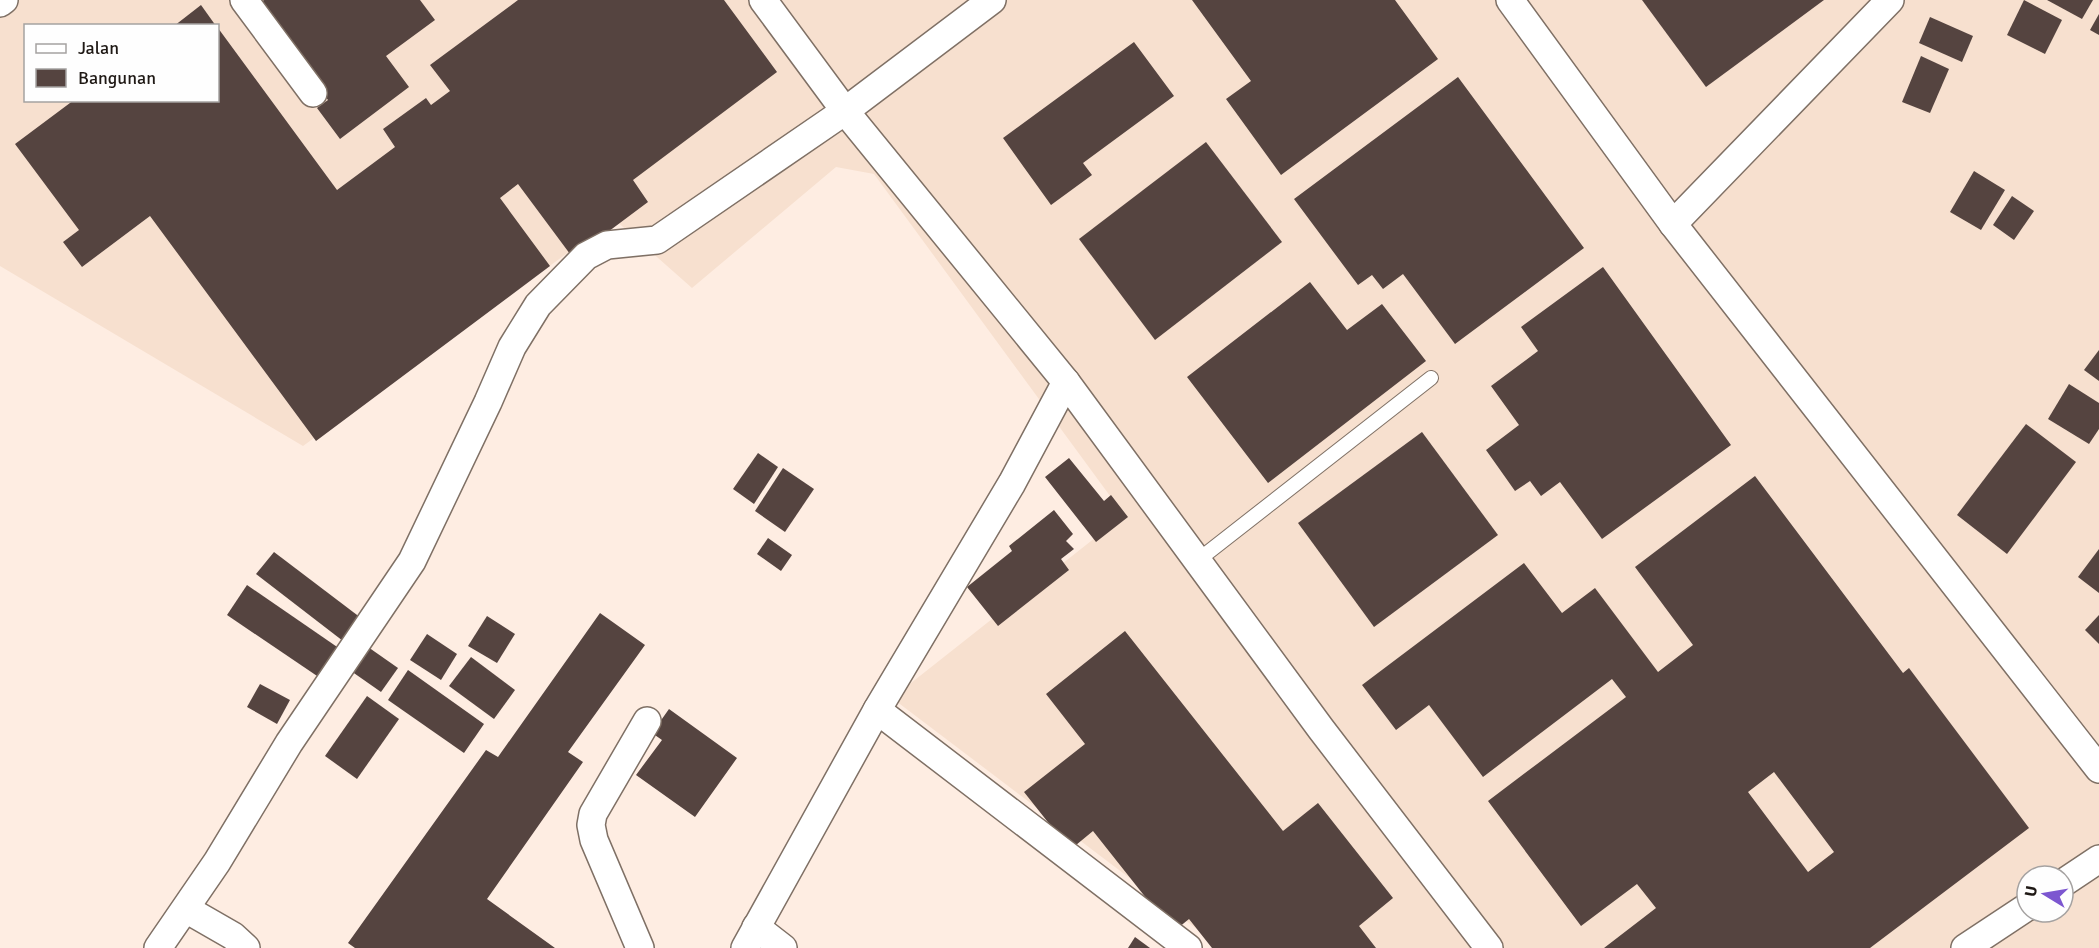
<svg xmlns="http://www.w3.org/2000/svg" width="2099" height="948" font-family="Signika,sans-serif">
<rect width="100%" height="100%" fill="#feede2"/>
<path fill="#f7e0cf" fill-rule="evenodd" d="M0,0h2099v948h-877l-330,-250 232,-183 -250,-341 -38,-7 -144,121 -78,-69 -311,227 -303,-180zM26,26h192v74h-192zM2027,876h36v36h-36z"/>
<g fill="#554440" fill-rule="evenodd">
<polygon points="264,0 420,0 435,20 386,56 409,87 340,139 317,108 328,100 257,5"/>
<polygon points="518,0 724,0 777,72 633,180 648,202 573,258 518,184 500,198 550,266 316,441 150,216 82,267 63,242 79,230 15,144 74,100 218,100 218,28 337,190 395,147 383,129 426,98 431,105 450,91 430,65"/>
<polygon points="1192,0 1395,0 1438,59 1281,175 1226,99 1251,81"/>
<polygon points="1642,0 1824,0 1706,87"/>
<polygon points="2024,0 2062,20 2045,54 2007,35"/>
<polygon points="2047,0 2093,0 2082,19"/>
<polygon points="201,5 216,26 174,26"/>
<polygon points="2099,14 2099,35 2090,30"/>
<polygon points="1930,17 1973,36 1962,62 1919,43"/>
<polygon points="1134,42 1174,96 1083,163 1092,175 1051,205 1003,138"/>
<polygon points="1921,56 1949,69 1930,113 1902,102"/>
<polygon points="1458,77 1584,248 1455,344 1403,274 1383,289 1372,275 1358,285 1294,199"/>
<polygon points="1206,142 1282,242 1155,340 1079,239"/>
<polygon points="1974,171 2005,190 1981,230 1950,212"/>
<polygon points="2012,196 2034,211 2014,240 1993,225"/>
<polygon points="1603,267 1731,445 1602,539 1560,482 1541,496 1530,481 1515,491 1486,450 1519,425 1491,386 1538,351 1521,327"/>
<polygon points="1310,282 1347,330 1382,304 1426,361 1268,483 1187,377"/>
<polygon points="2099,350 2099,381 2084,370"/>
<polygon points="2069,384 2099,403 2099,429 2089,444 2048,419"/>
<polygon points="2026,424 2076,462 2007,554 1957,515"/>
<polygon points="1422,432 1498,535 1374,627 1298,523"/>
<polygon points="758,453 778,467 754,504 733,489"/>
<polygon points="1069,458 1104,501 1111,495 1128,517 1096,542 1045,477"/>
<polygon points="783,468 814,489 785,532 755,511"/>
<path d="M1755,476l148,197 6,-5 120,160 -159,120h-266l52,-40 -19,-24 -56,42 -93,-125 138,-104 -14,-18 -129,98 -54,-72 -33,25 -34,-45 162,-122 38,50 33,-25 63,84 35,-27 -58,-78zM1774,772l60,80 -26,20 -60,-80z"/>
<polygon points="1054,510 1073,534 1066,541 1074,549 1061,559 1069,570 998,626 967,587 1012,551 1009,546"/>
<polygon points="768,538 792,555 781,571 757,554"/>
<polygon points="2099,549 2099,593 2078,577"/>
<polygon points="274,552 361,618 343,641 256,574"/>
<polygon points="247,585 343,651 323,680 227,615"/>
<polygon points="600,613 645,645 568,752 583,762 487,899 555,948 355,948 348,943 486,750 498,757"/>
<polygon points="2099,615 2099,644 2085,630"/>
<polygon points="487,616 515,634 497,663 468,646"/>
<polygon points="1125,631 1283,831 1318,803 1393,898 1359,926 1376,948 1212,948 1189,919 1173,932 1093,831 1070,850 1024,792 1085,744 1046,694"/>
<polygon points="427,634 457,654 441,680 410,660"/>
<polygon points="368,647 398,668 381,692 351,671"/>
<polygon points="471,657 515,690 494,719 449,686"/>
<polygon points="408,670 484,724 464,753 388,700"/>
<polygon points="260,684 290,700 277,724 247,707"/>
<polygon points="367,696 399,719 357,779 325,756"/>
<polygon points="669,709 737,758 695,817 636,775 662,740 652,733"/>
<polygon points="1135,937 1150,948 1128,948"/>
</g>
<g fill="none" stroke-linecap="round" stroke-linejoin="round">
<defs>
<polyline id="lane" points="1197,561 1431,378"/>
<g id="street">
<polyline points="244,0 313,93"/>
<polyline points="763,0 845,111 1066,382 1321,729 1489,948"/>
<polyline points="1510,0 1673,224 2099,769"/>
<polyline points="0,3 4,0"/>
<polyline points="1673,224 1890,0"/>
<polyline points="877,710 1188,948"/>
<polyline points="2063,883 2099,859"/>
<polyline points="186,909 233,936 246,948"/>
<polyline points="756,927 783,948"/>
<polyline points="158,948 217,862 289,743 412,561 488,402 512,347 538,305 586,256 607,245 657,240 845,111 992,0"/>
<polyline points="640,948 594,840 591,825 593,814 647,721"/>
<polyline points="745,948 877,710 1012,483 1066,382"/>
<polyline points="1965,948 2027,907"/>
</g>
</defs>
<use href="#lane" stroke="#7f7065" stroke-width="16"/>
<use href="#street" stroke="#7f7065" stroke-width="30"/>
<use href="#lane" stroke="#fff" stroke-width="14"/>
<use href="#street" stroke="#fff" stroke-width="27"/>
</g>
<rect x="24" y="24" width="195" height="78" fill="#fefefe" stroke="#a5a2a1" stroke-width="1.5"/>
<rect x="36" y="44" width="30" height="9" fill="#ffffff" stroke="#a5a2a1" stroke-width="1.5"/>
<text x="78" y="54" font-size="18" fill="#1f1915">Jalan</text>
<rect x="36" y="69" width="30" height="18" fill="#554440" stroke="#a5a2a1" stroke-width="1.5"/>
<text x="78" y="84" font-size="18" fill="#1f1915">Bangunan</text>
<g transform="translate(2045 894) rotate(281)"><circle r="28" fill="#fefefe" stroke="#a5a2a1" stroke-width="1.5"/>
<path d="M0-4.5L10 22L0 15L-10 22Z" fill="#7c56d0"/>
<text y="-9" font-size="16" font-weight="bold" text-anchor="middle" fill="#1f1915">U</text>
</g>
</svg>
